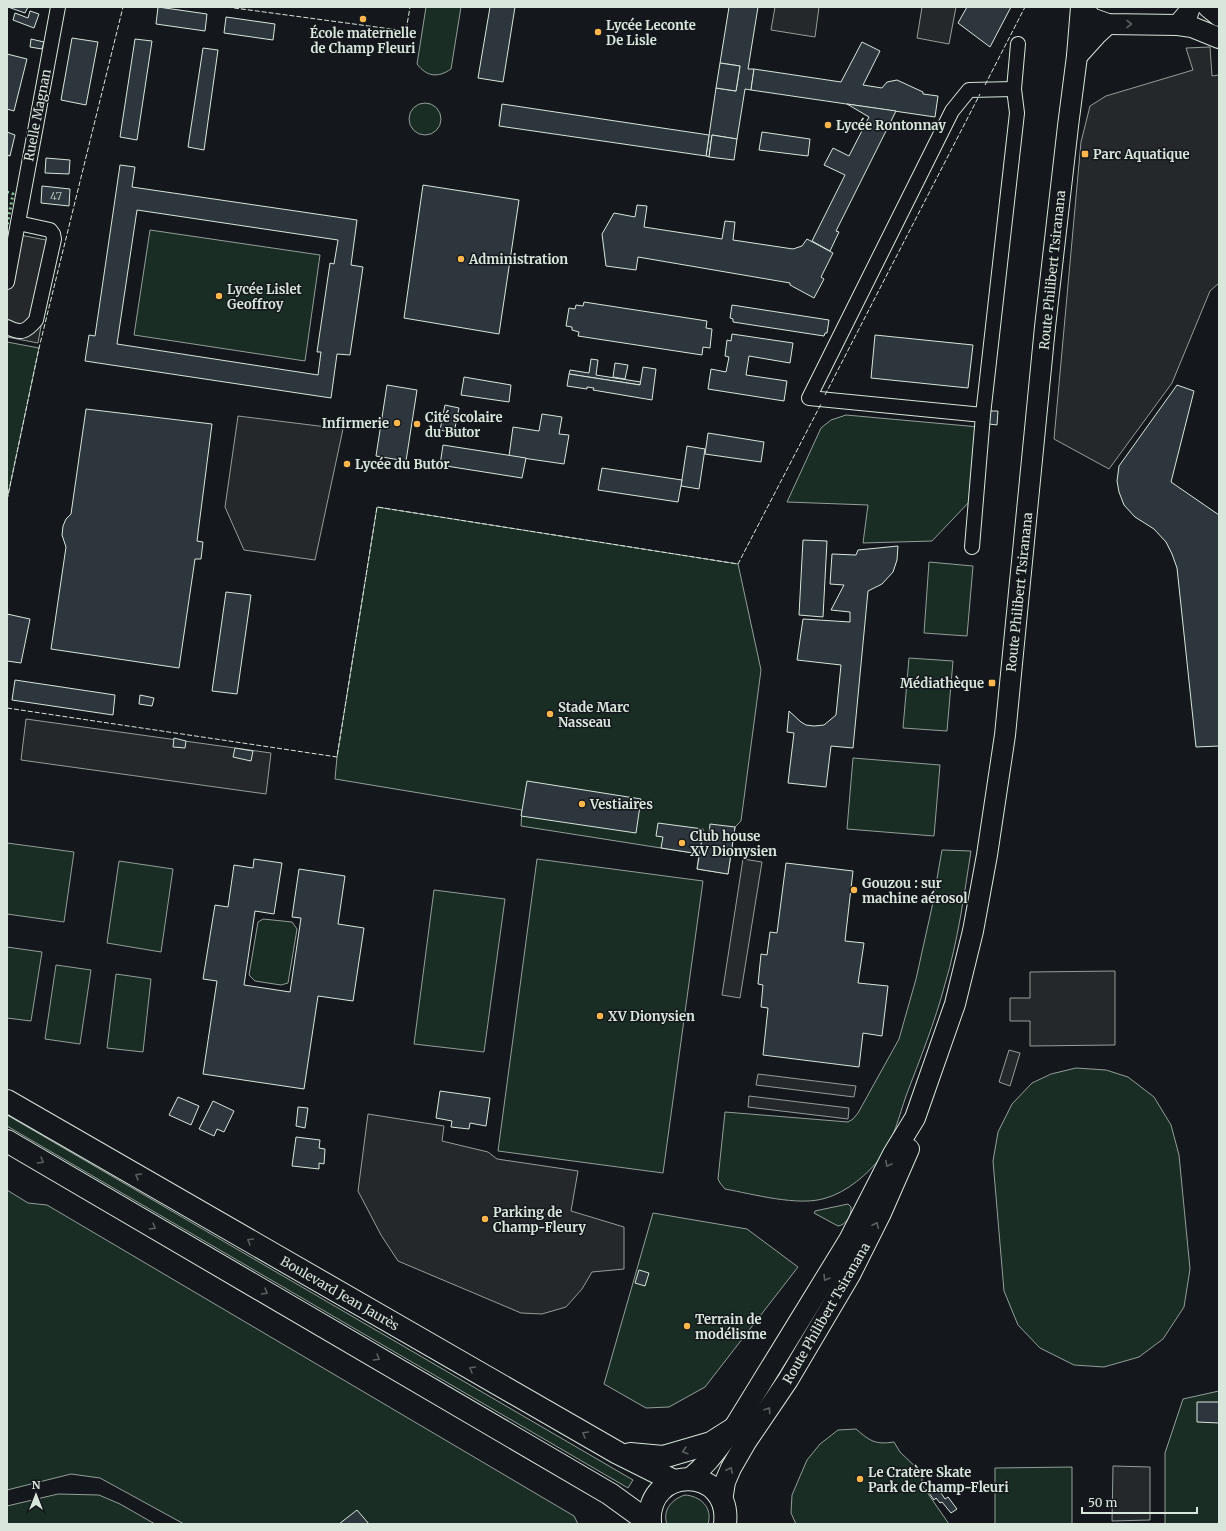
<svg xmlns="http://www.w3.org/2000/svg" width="1226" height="1531" font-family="Merriweather,serif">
<rect width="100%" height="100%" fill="#14181c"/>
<g fill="#1a2d24" stroke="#939e99">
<path d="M426,7h35l-10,62c-13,9 -24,8 -34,-5z"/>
<circle cx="425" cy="119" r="16"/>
<polygon points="150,230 320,255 305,361 134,335"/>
<polygon points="7,342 39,348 7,500"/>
<polygon points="846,415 979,427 971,500 932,541 863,543 868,505 787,502 821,428 831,420"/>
<polygon points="377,507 738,564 761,670 741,821 735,827 728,874 697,869 699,854 521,826 522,810 335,779 337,757"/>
<polygon points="929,562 973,566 967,636 924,633"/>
<polygon points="909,658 953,661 947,731 903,728"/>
<polygon points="853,758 940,765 934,836 847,829"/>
<polygon points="7,843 74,852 64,922 7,914"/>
<path d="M942,850l29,1c-7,44 -13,90 -26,133 -10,38 -25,75 -39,112 -7,20 -12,43 -25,61 -13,17 -34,35 -55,41 -27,9 -73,-4 -101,-9l-5,-6 -2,-4 7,-67 123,10 5,-3 5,-6 41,-74 17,-60 16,-72z"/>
<polygon points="537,859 703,881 663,1173 498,1151"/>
<polygon points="119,861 173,869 161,952 107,943"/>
<polygon points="434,890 505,899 484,1052 414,1044"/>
<polygon points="263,919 292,922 297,929 288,983 281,985 255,981 249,975 258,922"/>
<polygon points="7,947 42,952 31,1021 7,1018"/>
<polygon points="56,965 91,970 80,1044 45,1039"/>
<polygon points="116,974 151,979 143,1052 107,1048"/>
<polygon points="1076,1068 1106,1070 1128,1077 1154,1097 1171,1125 1179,1155 1190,1269 1184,1307 1163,1339 1139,1357 1104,1367 1074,1365 1040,1348 1018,1325 1004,1291 993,1161 998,1132 1012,1104 1032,1083 1051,1074"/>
<polygon points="7,1115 633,1480 628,1488 7,1126"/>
<polygon points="7,1190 28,1203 47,1205 574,1516 578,1524 184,1524 100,1478 71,1474 7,1490"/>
<path d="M848,1204l3,3c1,8 -5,18 -13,19l-24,-13 1,-2z"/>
<polygon points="653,1213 747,1229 798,1267 705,1387 669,1407 646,1408 604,1384"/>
<polygon points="1219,1391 1219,1524 1165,1524 1165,1453 1183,1399"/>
<path d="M856,1429c14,12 19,16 38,13l6,10 22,21v12l27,39h-153l-5,-11 1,-18 15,-35 13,-16 18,-14z"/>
<polygon points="1072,1467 1072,1524 995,1524 995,1468"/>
<polygon points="58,1494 99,1495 120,1504 155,1524 7,1524 7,1506"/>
<path d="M685,1495c15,1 28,12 23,29h-41c-5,-14 5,-25 18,-29z"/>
</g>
<g fill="#24282b" stroke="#939e99">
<polygon points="775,7 819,7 815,37 771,30"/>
<polygon points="922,7 956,7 949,44 917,38"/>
<polygon points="1210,47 1212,76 1219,75 1219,283 1210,291 1172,383 1109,469 1054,439 1081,142 1090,106 1106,96 1193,70 1186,48"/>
<polygon points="10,233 56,242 38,343 7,337 7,251"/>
<polygon points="238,416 343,429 315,560 244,550 225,507"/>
<polygon points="26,719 271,753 266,794 21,760"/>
<polygon points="743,859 762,862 740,998 722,995"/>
<polygon points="1115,971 1115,1045 1030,1046 1030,1021 1010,1021 1010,998 1030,998 1030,972"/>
<polygon points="1009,1050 1020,1053 1010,1086 999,1082"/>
<polygon points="758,1074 856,1086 854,1097 756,1085"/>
<polygon points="749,1096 849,1108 848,1119 748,1107"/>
<polygon points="368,1114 444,1126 442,1141 488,1152 497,1159 578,1171 571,1211 624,1227 624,1269 592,1272 582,1289 566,1307 542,1314 521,1313 398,1261 381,1235 358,1191"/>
<polygon points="1113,1466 1150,1467 1150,1520 1112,1521"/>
</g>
<g fill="#2c363c" stroke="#d8e6dc" fill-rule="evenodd">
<polygon points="8,7 28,7 25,13"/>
<polygon points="158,7 207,14 205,31 156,24"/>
<polygon points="490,7 515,7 503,82 478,78"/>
<polygon points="729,7 758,7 748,69 754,69 751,90 745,89 737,139 712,135 709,157 706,156 716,88 736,91 740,66 720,63"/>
<polygon points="967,7 1011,7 990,47 958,23"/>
<polygon points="30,11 39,14 34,28 13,20 15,13 28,18"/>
<polygon points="226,17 275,24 273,40 224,33"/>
<polygon points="72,38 98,42 86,105 61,100"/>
<polygon points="31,39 44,42 42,49 30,47"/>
<polygon points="135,39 152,41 137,140 120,137"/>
<polygon points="862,42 880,51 863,85 882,88 887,82 897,80 923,92 923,94 938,96 935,117 751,90 754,69 841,82"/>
<polygon points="203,48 218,50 204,150 188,147"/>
<polygon points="7,54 27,59 14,111 7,109"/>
<polygon points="720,63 740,66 736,91 716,88"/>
<polygon points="502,104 709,135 706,156 499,126"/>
<polygon points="847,104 896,111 836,231 839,232 830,251 812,241 845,175 824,165 833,148 849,156 869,117"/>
<polygon points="7,132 15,135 10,156 7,155"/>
<polygon points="762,132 810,139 808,156 759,150"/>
<polygon points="712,135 737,139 734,160 709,157"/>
<polygon points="46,158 70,160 69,174 45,173"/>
<path d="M120,165l15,2 -3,20 225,33 -6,45 12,2 -13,88 -13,-1 -6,44 -246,-37 4,-26 6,1zM137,210l201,30 -4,24 -4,-1 -13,89h4l-3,23 -201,-31z"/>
<polygon points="423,185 519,200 499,334 404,318"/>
<polygon points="42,186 70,189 69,206 41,203"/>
<polygon points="637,205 647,206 644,227 722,239 725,221 735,222 733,240 793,249 802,246 807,239 833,253 821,277 824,279 814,298 790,285 790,283 638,257 636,270 606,266 602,234 614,213 635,217"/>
<polygon points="584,302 707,321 706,328 712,329 710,348 703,347 702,355 578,336 579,332 572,330 572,327 566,326 569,308 575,309 576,305 583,306"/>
<polygon points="732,305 829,320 827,333 825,333 824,336 733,322 733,319 730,318"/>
<polygon points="732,334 793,343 790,363 749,356 746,375 787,381 784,401 708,389 711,369 726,372 729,357 725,356 727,340 731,341"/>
<polygon points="875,335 973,345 968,388 871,378"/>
<polygon points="591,359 598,360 596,375 641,382 640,385 569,374 570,370 589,373"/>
<polygon points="615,363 628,365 625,379 613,377"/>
<polygon points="643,367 656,369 652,400 593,390 594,388 587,387 587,389 567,386 569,374 640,385"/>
<polygon points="464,377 511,385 509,402 461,395"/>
<polygon points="387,385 417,390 406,461 376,456"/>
<polygon points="1177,385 1194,391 1171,482 1219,515 1219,746 1196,747 1177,568 1172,554 1166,542 1154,529 1135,517 1124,505 1119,492 1117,481 1119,466"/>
<polygon points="445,405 459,408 454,433 440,430"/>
<polygon points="86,409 212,424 197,541 203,542 201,559 195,559 179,668 51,649 66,547 62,535 63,526 66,519 71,514"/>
<polygon points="990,411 998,411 997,425 989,424"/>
<polygon points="542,414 562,417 559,434 569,435 564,464 509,456 513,427 539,431"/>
<polygon points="708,433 764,442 761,462 705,454"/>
<polygon points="443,445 526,458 522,478 440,465"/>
<polygon points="687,446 705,449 699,489 681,486"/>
<polygon points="602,468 682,480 678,502 598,490"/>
<polygon points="803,540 827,541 823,617 799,615"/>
<polygon points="898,546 897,560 893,572 882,584 868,591 853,748 831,746 826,787 788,783 794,733 787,732 789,711 801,722 806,725 814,726 824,725 836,715 841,665 797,660 803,619 850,622 850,612 831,610 844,585 830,584 832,554 856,555 858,550"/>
<polygon points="226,592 251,595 237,694 212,691"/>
<polygon points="7,614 30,619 21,663 7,661"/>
<polygon points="15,680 115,695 113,715 12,700"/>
<polygon points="140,695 154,698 152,706 139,704"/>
<polygon points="174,738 186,741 185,748 173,747"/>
<polygon points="235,748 253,751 251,761 233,757"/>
<polygon points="527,781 641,799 636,833 521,816"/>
<polygon points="658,823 703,829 700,854 661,848 663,837 656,836"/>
<polygon points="710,824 735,827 728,874 697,869 703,833 709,834"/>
<polygon points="254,859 282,863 274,914 255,911 244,985 290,992 301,918 292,917 299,869 345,876 338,924 364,928 353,1001 318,996 304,1089 203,1074 217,981 203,979 215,905 228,907 234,865 253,868"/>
<polygon points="786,863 853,871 845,941 864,943 858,983 888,986 882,1036 863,1033 859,1067 763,1055 768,1008 761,1007 763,985 758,984 761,954 767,955 770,932 777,933"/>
<polygon points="440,1091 490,1098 486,1126 470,1123 469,1129 451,1127 452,1121 436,1118"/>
<polygon points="178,1097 199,1106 191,1125 169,1115"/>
<polygon points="213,1101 234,1111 224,1132 217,1129 214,1136 199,1129"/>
<polygon points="298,1107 308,1108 305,1128 296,1126"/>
<polygon points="296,1137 320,1140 319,1148 325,1149 324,1164 319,1163 319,1169 292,1166"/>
<polygon points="639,1270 649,1273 645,1286 635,1283"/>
<polygon points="1197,1402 1219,1402 1219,1423 1197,1422"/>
<polygon points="937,1487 945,1499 948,1497 957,1509 951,1513 942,1502 940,1503 936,1498 934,1500 929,1493"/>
<polygon points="357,1510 369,1524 339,1524"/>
</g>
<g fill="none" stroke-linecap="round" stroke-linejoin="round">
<defs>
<g id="street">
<polyline points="7,282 58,7"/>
<path d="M7,327c14,7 19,5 29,-7l18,-81 -1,-5 -3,-4 -32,-7"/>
<polyline points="983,415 809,398 952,111 969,90 1014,89"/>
<polyline points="972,547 983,415 1017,113 1014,89 1018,44"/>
</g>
<g id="secondary">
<polyline points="1083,7 1091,18 1108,24 1178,25 1192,27 1219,38"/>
<polyline points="1208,7 1219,16"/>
<polyline points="1178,25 1188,13 1190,7"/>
<polyline points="1077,56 1096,35 1108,24"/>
<path d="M689,1479c20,-16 29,-31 44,-50l116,-189 44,-86 22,-36 40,-114 18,-73 14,-76 18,-120 40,-408 23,-201 9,-70 4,-49"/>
<polyline points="722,1501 725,1482 731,1468 746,1442 788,1380 850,1275 881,1213 909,1149"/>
</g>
<g id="primary">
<polyline points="7,1101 618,1453 674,1481"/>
<polyline points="7,1141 610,1494 650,1523"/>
<polyline points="630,1454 663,1457 711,1443 733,1429"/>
<path d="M650,1524c-5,-60 82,-59 75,0"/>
</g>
</defs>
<use href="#street" stroke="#d8e6dc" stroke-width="16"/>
<use href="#secondary" stroke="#d8e6dc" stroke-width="22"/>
<use href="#primary" stroke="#d8e6dc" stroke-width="24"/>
<use href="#street" stroke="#14181c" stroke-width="14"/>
<use href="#secondary" stroke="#14181c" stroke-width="20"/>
<use href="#primary" stroke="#14181c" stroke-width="22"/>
<polyline stroke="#8ac095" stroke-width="3" stroke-dasharray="2 3" stroke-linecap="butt" points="7,192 13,194 7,226"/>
<g stroke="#d8e6dc" stroke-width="1" stroke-dasharray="5 2" stroke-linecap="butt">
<polyline points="227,7 406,31 410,7"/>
<polyline points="985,85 1025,7"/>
<polyline points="825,395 980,94"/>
<polyline points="7,500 39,348 123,7"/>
<polyline points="7,708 337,757 377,507 738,564 821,404"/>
</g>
</g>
<defs><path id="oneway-chevron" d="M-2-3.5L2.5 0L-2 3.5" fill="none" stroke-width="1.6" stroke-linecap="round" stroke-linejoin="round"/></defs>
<g stroke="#59605f">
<use href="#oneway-chevron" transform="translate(1129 24)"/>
<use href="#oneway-chevron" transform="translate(41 1161) rotate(30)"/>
<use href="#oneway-chevron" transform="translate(888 1164) rotate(118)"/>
<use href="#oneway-chevron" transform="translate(138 1176) rotate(-150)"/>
<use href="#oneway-chevron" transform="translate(876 1225) rotate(-65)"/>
<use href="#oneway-chevron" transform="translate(153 1227) rotate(30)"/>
<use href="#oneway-chevron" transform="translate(250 1241) rotate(-150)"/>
<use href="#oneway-chevron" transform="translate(826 1278) rotate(121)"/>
<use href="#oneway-chevron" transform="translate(265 1292) rotate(30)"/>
<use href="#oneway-chevron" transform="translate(377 1358) rotate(30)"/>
<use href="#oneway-chevron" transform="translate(472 1369) rotate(-150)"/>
<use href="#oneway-chevron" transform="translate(768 1410) rotate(-56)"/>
<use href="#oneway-chevron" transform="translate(585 1434) rotate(-150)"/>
<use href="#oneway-chevron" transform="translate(685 1451) rotate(164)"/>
<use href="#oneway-chevron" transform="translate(730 1470) rotate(-65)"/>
</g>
<g fill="#ffb74d" stroke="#14181c" stroke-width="1.5">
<circle cx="363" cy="19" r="4"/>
<circle cx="598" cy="32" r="4"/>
<circle cx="828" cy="125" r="4"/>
<rect x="1081" y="150" width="8" height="8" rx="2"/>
<circle cx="461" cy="259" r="4"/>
<circle cx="219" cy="296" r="4"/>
<circle cx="397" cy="423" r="4"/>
<circle cx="417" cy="424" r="4"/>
<circle cx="347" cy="464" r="4"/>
<rect x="988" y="679" width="8" height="8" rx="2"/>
<circle cx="550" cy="714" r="4"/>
<circle cx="582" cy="804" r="4"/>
<circle cx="682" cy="843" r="4"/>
<circle cx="854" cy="890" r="4"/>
<circle cx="600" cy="1016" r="4"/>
<circle cx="485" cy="1219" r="4"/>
<circle cx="687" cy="1326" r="4"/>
<circle cx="860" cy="1479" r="4"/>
</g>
<g text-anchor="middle" stroke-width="3" stroke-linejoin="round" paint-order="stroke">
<g font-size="11" fill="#adbab4">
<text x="56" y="200">47</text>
</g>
<g font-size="13" font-weight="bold" fill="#d8e6dc" stroke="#14181c" text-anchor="start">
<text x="606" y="30">Lycée Leconte<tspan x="606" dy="15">De Lisle</tspan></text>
<text x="363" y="38" text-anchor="middle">École maternelle<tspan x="363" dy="15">de Champ Fleuri</tspan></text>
<text x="836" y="130">Lycée Rontonnay</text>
<text x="1093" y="159">Parc Aquatique</text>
<text x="469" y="264">Administration</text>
<text x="227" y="294">Lycée Lislet<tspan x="227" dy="15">Geoffroy</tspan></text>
<text x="425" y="422">Cité scolaire<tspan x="425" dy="15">du Butor</tspan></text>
<text x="389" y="428" text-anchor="end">Infirmerie</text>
<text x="355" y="469">Lycée du Butor</text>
<text x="984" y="688" text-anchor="end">Médiathèque</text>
<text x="558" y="712">Stade Marc<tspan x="558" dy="15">Nasseau</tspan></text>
<text x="590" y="809">Vestiaires</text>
<text x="690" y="841">Club house<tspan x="690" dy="15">XV Dionysien</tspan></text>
<text x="862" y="888">Gouzou : sur<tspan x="862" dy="15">machine aérosol</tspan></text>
<text x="608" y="1021">XV Dionysien</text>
<text x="493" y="1217">Parking de<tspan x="493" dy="15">Champ-Fleury</tspan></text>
<text x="695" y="1324">Terrain de<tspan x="695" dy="15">modélisme</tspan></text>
<text x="868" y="1477">Le Cratère Skate<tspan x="868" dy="15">Park de Champ-Fleuri</tspan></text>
</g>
<g font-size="13" fill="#d8e6dc" stroke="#14181c">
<text transform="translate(37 115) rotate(-79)" y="5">Ruelle Magnan</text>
<text transform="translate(1052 270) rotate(-84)" y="5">Route Philibert Tsiranana</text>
<text transform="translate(1019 592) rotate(-84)" y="5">Route Philibert Tsiranana</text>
<text transform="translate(340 1293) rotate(30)" y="5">Boulevard Jean Jaurès</text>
<text transform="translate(826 1313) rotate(-60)" y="5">Route Philibert Tsiranana</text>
</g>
</g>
<rect width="1226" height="1531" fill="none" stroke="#d8e6dc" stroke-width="16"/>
<g transform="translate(36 1495)" stroke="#14181c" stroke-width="3" paint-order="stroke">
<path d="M0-3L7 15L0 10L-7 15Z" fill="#d8e6dc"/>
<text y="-6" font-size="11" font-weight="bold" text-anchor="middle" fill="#d8e6dc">N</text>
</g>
<path d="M1082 1507v6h115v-6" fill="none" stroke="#d8e6dc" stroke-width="2"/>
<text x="1088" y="1507" font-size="12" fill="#d8e6dc" stroke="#14181c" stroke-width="3" paint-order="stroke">50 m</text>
</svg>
